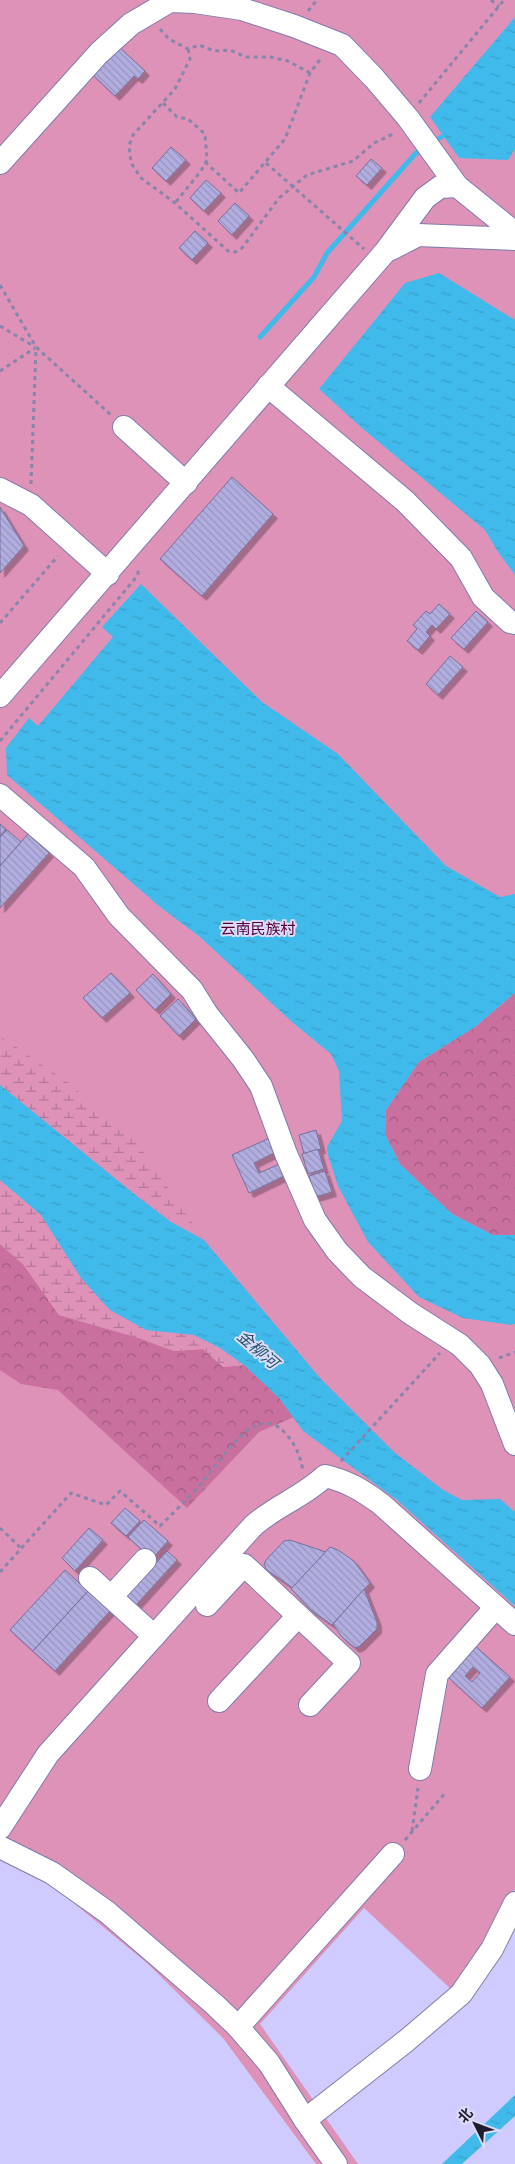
<svg xmlns="http://www.w3.org/2000/svg" width="515" height="2164" font-family="Inter,'Noto Sans SC',sans-serif">
<defs>
<pattern id="forest-crowns" width="20" height="18" patternUnits="userSpaceOnUse" patternTransform="scale(1.25)"><rect width="20" height="18" fill="#c9709f"/><path d="M2 6a3 3 0 1 1 6 0M12 15a3 3 0 1 1 6 0" fill="none" stroke="#a35b82"/></pattern>
<pattern id="wetland-marsh" width="20" height="14" patternUnits="userSpaceOnUse" patternTransform="scale(1.25)"><rect width="20" height="14" fill="#de92b8"/><path d="M1 5h8M5 5V1M11 12h8M15 12V8" fill="none" stroke="#b37696"/></pattern>
<pattern id="water-ripples" width="26" height="14" patternUnits="userSpaceOnUse" patternTransform="scale(1.25)"><rect width="26" height="14" fill="#40baea"/><path d="M2 4q2-2 4 0t4 0M15 11q2-2 4 0t4 0" fill="none" stroke="#389fc9"/></pattern>
<pattern id="building-back-hatch" width="6" height="6" patternUnits="userSpaceOnUse" patternTransform="scale(1.25)"><rect width="6" height="6" fill="#b1adde"/><path d="M-1 5l2 2M0 0l6 6M5-1l2 2" fill="none" stroke="#9894bf"/></pattern>
<filter id="shadow"><feDropShadow dx="4.5" dy="4.5" stdDeviation="0" flood-color="#0004"/></filter>
</defs>
<rect width="100%" height="100%" fill="#cfcbfe"/>
<polygon fill="#de92b8" points="0,0 515,0 515,1889 484,1943 453,1991 364,1908 260,2024 358,2164 316,2164 223,2038 147,1963 47,1881 0,1858"/>
<g fill="url(#forest-crowns)">
<polygon points="515,993 515,1235 493,1235 452,1214 400,1164 385,1134 386,1110 419,1062 475,1027"/>
<polygon points="0,1244 23,1264 59,1315 139,1338 174,1351 203,1349 223,1367 244,1365 279,1397 294,1417 259,1432 187,1508 58,1390 21,1384 0,1370"/>
</g>
<g fill="url(#wetland-marsh)">
<path d="M0,1036l69,47 69,61 66,96c-74,-42 -138,-101 -204,-155z"/>
<polygon points="0,1180 41,1215 81,1278 146,1330 194,1335 220,1348 244,1365 223,1367 203,1349 174,1351 139,1338 59,1315 23,1264 0,1244"/>
</g>
<g fill="url(#water-ripples)">
<polygon points="515,17 515,149 508,160 459,158 430,117"/>
<polygon points="439,273 515,320 515,575 498,552 485,530 363,429 319,389 405,283"/>
<polygon points="141,584 262,702 338,754 446,866 500,897 515,894 515,993 475,1027 419,1062 386,1110 385,1134 400,1164 452,1214 493,1235 515,1235 515,1324 512,1325 463,1318 419,1297 368,1242 338,1186 328,1155 327,1147 342,1121 339,1071 331,1054 292,1022 200,937 159,906 7,775 6,748 29,718 38,726 113,637 102,627"/>
<polygon points="0,1085 138,1197 171,1222 204,1240 320,1378 394,1452 443,1490 462,1500 500,1499 515,1512 515,1606 397,1500 303,1431 279,1398 244,1365 220,1348 194,1335 146,1330 110,1310 81,1278 41,1215 0,1180"/>
<polygon points="515,2095 515,2116 462,2164 442,2164"/>
</g>
<g fill="none" stroke-linecap="round" stroke-linejoin="round">
<g stroke="#40baea" stroke-width="5">
<polyline points="432,143 443,136"/>
<polyline points="260,337 314,277 327,253 416,153 422,149"/>
</g>
</g>
<g fill="url(#building-back-hatch)" stroke="#75709e" fill-rule="evenodd" filter="url(#shadow)">
<polygon points="118,46 145,71 138,79 134,76 115,96 92,74"/>
<polygon points="171,147 186,160 166,181 152,168"/>
<polygon points="371,159 382,168 367,185 356,176"/>
<polygon points="206,180 221,193 204,211 190,198"/>
<polygon points="235,203 249,216 232,235 218,221"/>
<polygon points="195,231 208,243 192,260 179,248"/>
<polygon points="232,477 273,514 202,596 160,559"/>
<polygon points="0,507 24,546 0,573"/>
<polygon points="439,604 450,614 436,629 432,625 426,632 430,636 418,650 407,641 417,629 413,625 426,611 430,614"/>
<polygon points="476,611 488,622 464,649 451,638"/>
<polygon points="450,656 463,667 438,695 426,684"/>
<polygon points="0,824 6,829 0,836"/>
<polygon points="7,830 21,842 0,866 0,837"/>
<polygon points="28,834 49,853 0,908 0,866"/>
<polygon points="111,973 130,993 102,1018 83,998"/>
<polygon points="153,974 171,994 155,1010 136,990"/>
<polygon points="178,999 196,1019 179,1036 160,1016"/>
<polygon points="316,1130 321,1149 304,1154 299,1135"/>
<polygon points="274,1136 280,1150 254,1163 259,1173 282,1163 288,1174 249,1193 232,1155"/>
<polygon points="318,1149 324,1169 308,1174 302,1154"/>
<polygon points="325,1171 332,1192 315,1197 309,1176"/>
<polygon points="125,1508 140,1521 126,1536 111,1523"/>
<polygon points="144,1520 168,1541 152,1559 128,1537"/>
<polygon points="89,1528 103,1540 75,1571 62,1558"/>
<polygon points="290,1540 326,1552 293,1588 267,1570 264,1565 266,1560 284,1541"/>
<polygon points="330,1547 338,1550 354,1561 370,1583 332,1625 311,1610 291,1589"/>
<polygon points="167,1551 177,1560 136,1605 126,1596"/>
<polygon points="65,1570 88,1591 33,1651 10,1630"/>
<polygon points="364,1589 377,1622 377,1629 360,1646 355,1648 342,1637 333,1624"/>
<polygon points="88,1591 110,1611 55,1671 33,1651"/>
<path d="M475,1646l35,31 -28,31 -34,-31zM473,1667l7,6 -8,9 -7,-6z"/>
</g>
<g fill="none" stroke-linecap="round" stroke-linejoin="round">
<defs>
<g id="minor">
<polyline points="0,163 99,53 131,24 170,1 195,2 242,9 294,26 342,45 374,78 408,118 457,186 515,233"/>
<polyline points="391,249 418,235 515,239"/>
<polyline points="268,386 405,501 461,558 483,597 510,622 515,623"/>
<polyline points="124,427 186,483"/>
<polyline points="0,489 31,505 108,574"/>
<polyline points="0,696 385,252 425,198 440,187 457,186"/>
<polyline points="0,795 84,867 119,916 192,990 207,1014 243,1059 261,1086 286,1154 315,1220 337,1251 362,1277 410,1313 460,1345 480,1365 492,1384 515,1444"/>
<polyline points="90,1578 154,1636"/>
<polyline points="111,1597 145,1560"/>
<polyline points="207,1605 244,1565 349,1663 310,1705"/>
<polyline points="219,1701 298,1616"/>
<polyline points="420,1769 437,1674 496,1607"/>
<path d="M0,1828l48,-74 205,-228c22,-20 50,-29 72,-50 22,5 37,14 56,28l134,120"/>
<polyline points="0,1847 52,1873 107,1912 215,2005 238,2027 269,2063 305,2120 336,2164"/>
<polyline points="238,2027 393,1854"/>
<polyline points="305,2120 406,2041 461,1994 492,1949 515,1903"/>
</g>
</defs>
<use href="#minor" stroke="#807cab" stroke-width="24"/>
<g stroke="#8885aa" stroke-width="3" stroke-dasharray="4 4" stroke-linecap="butt">
<polyline points="491,0 499,7"/>
<polyline points="308,11 317,0"/>
<polyline points="160,29 169,39 188,49 199,45 214,51 230,50 246,57 270,57 288,61 310,73"/>
<polyline points="188,49 190,59 175,89 133,135 129,146 131,163 141,178 175,203 228,251 235,252 242,248 279,198 307,175 353,161 374,143 395,133"/>
<polyline points="163,103 177,117 188,119 205,134 207,160 201,171 175,203"/>
<polyline points="419,103 504,0"/>
<polyline points="205,162 239,193 285,139 310,73 322,57"/>
<polyline points="266,163 364,249"/>
<polyline points="0,285 36,347 111,415"/>
<polyline points="0,326 35,347"/>
<polyline points="0,371 35,348"/>
<polyline points="31,484 36,348"/>
<polyline points="0,623 58,556"/>
<polyline points="0,741 138,575 138,567"/>
<polyline points="499,1358 515,1352"/>
<polyline points="341,1461 440,1353"/>
<polyline points="0,1528 21,1548"/>
<path d="M0,1572l71,-79 35,12 14,-14 40,35c15,-15 31,-30 45,-47 17,-19 51,-79 80,-46 10,10 15,23 18,37"/>
<polyline points="412,1831 418,1788"/>
<polyline points="405,1840 446,1792"/>
</g>
<use href="#minor" stroke="#fff" stroke-width="22"/>
</g>
<g text-anchor="middle" stroke-width="4" stroke-linejoin="round" paint-order="stroke">
<g font-size="15" fill="#530036" stroke="#dddbfa">
<text x="258" y="934">云南民族村</text>
</g>
<g font-size="16" font-style="italic" fill="#1e4f63" stroke="#dddbfa">
<text transform="translate(258 1349) rotate(41)" y="6">金柳河</text>
</g>
</g>
<g transform="translate(475 2124) rotate(312)" stroke="#dddbfa" stroke-width="4" paint-order="stroke">
<path d="M0-4L9 19L0 12L-9 19Z" fill="#1e1c2e"/>
<text y="-8" font-size="14" font-weight="bold" text-anchor="middle" fill="#1e1c2e">北</text>
</g>
</svg>
